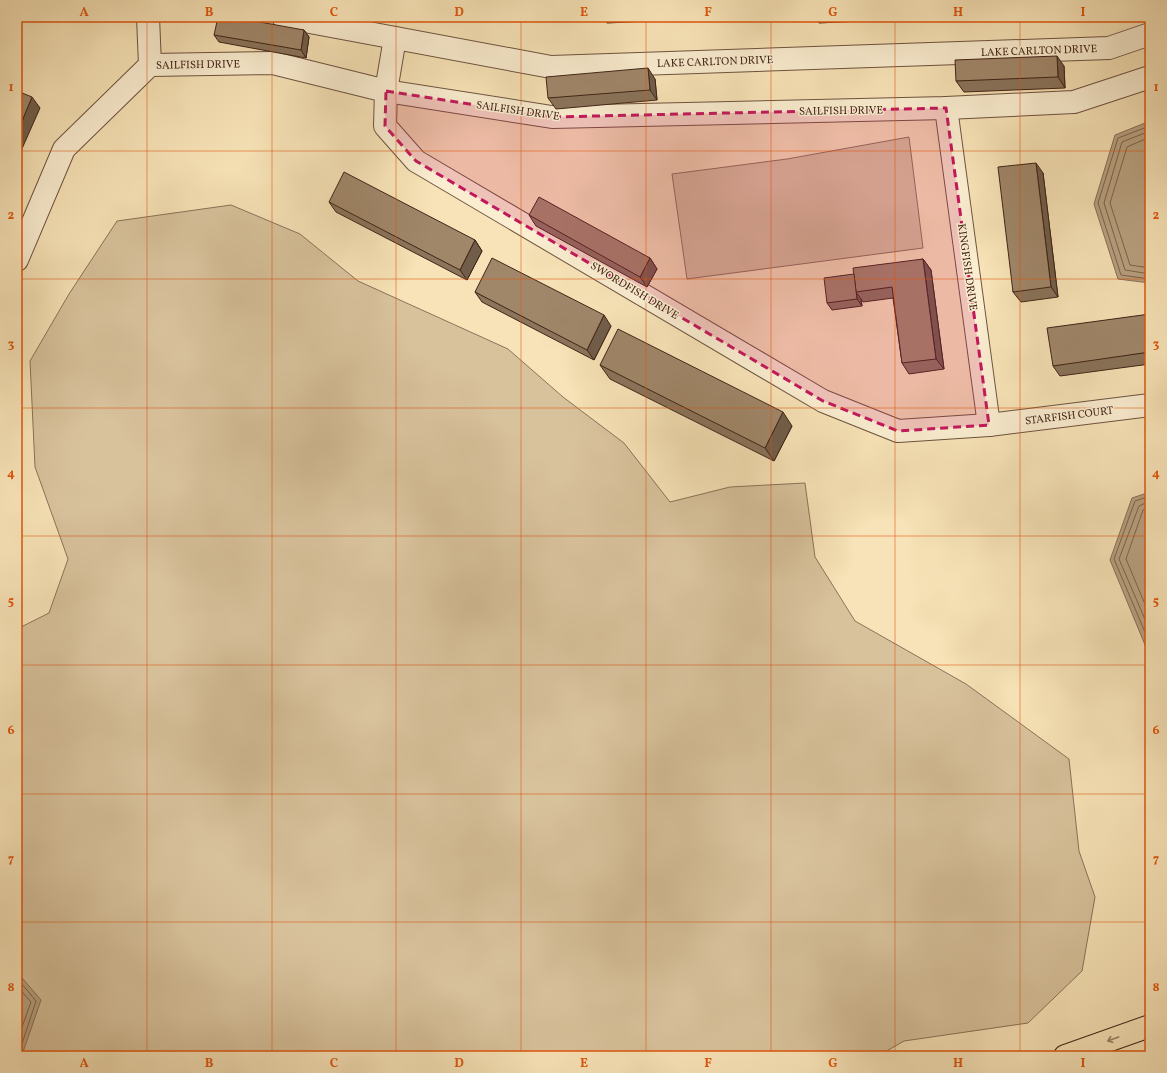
<svg xmlns="http://www.w3.org/2000/svg" width="1167" height="1073" font-family="Vollkorn,serif">
<rect width="100%" height="100%" fill="#f7e3b7"/>
<filter id="stains"><feTurbulence type="fractalNoise" baseFrequency=".005" numOctaves="4"/><feColorMatrix values="0 0 0 0 .2 0 0 0 0 .09 0 0 0 0 .02 0 0 0 .5 -.17"/></filter>
<radialGradient id="worn" r=".72"><stop offset=".6" stop-color="#630" stop-opacity="0"/><stop offset="1" stop-color="#630" stop-opacity=".3"/></radialGradient>
<g fill="#d8c29c" stroke="#8c725a">
<polygon points="909,137 923,248 687,279 672,174 787,159"/>
<polygon points="231,205 300,234 358,281 508,349 563,397 624,443 670,502 730,487 805,483 815,557 855,621 966,684 1069,759 1079,851 1095,897 1082,971 1028,1023 904,1041 878,1056 17,1056 17,629 49,613 68,559 35,467 30,361 69,294 117,221"/>
</g>
<g fill="#b9a281" stroke="#896f57">
<polygon points="1150,121 1150,283 1118,279 1094,204 1115,135"/>
<polygon points="1150,492 1150,657 1110,560 1132,498"/>
<polygon points="17,972 41,1000 22,1055 17,1055"/>
</g>
<g fill="none" stroke-linecap="round" stroke-linejoin="round">
<g stroke="#7d624c" stroke-width="1">
<polyline points="1150,126 1118,138 1098,203 1121,275 1150,279"/>
<polyline points="1150,131 1122,142 1104,203 1125,270 1150,274"/>
<polyline points="1150,137 1127,147 1110,203 1130,265 1150,268"/>
<polyline points="1150,496 1135,501 1114,559 1150,644"/>
<polyline points="1150,501 1139,506 1119,559 1150,631"/>
<polyline points="1150,508 1143,510 1126,559 1150,616"/>
<polyline points="17,978 36,1001 18,1056"/>
<polyline points="17,986 31,1002 17,1041"/>
</g>
<defs>
<g id="minor">
<polyline points="148,17 150,65"/>
<polyline points="283,17 551,67 1109,48 1150,34"/>
<polyline points="395,38 386,91 385,126 416,161 823,401 898,431 989,425 1150,405"/>
<polyline points="946,108 989,425"/>
<polyline points="17,260 64,149 150,65 273,63 386,91 552,117 946,108 1074,102 1150,77"/>
</g>
<polyline id="motorway" points="1065,1056 1150,1026"/>
</defs>
<use href="#minor" stroke="#6e533f" stroke-width="24"/>
<use href="#motorway" stroke="#412317" stroke-width="24"/>
<use href="#minor" stroke="#faedd0" stroke-width="22"/>
<use href="#motorway" stroke="#f7e3b7" stroke-width="22"/>
</g>
<g fill="#8a745b" stroke="#412317">
<polygon points="602,17 727,17 607,23"/>
<polygon points="815,17 938,17 819,23"/>
<polygon points="304,30 309,37 306,58 219,42 214,35"/>
<polygon points="1064,66 1065,88 964,92 956,81"/>
<polygon points="655,79 657,100 556,109 548,98"/>
<polygon points="1043,173 1058,297 1021,302 1013,292"/>
<polygon points="329,202 475,240 482,251 467,280 336,212"/>
<polygon points="529,215 650,258 657,269 647,287 536,226"/>
<polygon points="923,259 931,270 944,369 909,374 902,363 893,298 863,302 861,299 862,306 832,310 827,303 854,274"/>
<polygon points="475,292 611,326 594,360 482,302"/>
<polygon points="1150,314 1150,364 1060,376 1053,366"/>
<polygon points="600,365 792,426 774,461 610,379"/>
</g>
<g fill="#705e4a" stroke="#412317">
<polygon points="304,30 309,37 306,58 301,50"/>
<polygon points="1057,56 1064,66 1065,88 1058,77"/>
<polygon points="648,68 655,79 657,100 650,90"/>
<polygon points="32,97 40,108 17,160 17,133"/>
<polygon points="1036,163 1043,173 1058,297 1051,287"/>
<polygon points="475,240 482,251 467,280 460,270"/>
<polygon points="650,258 657,269 647,287 640,277"/>
<polygon points="923,259 931,270 944,369 936,359"/>
<polygon points="856,292 861,299 862,306 857,299"/>
<polygon points="604,315 611,326 594,360 587,350"/>
<polygon points="783,412 792,426 774,461 765,448"/>
</g>
<g fill="#a0876a" stroke="#412317">
<polygon points="218,17 232,17 304,30 301,50 214,35"/>
<polygon points="1057,56 1058,77 956,81 955,60"/>
<polygon points="648,68 650,90 548,98 546,77"/>
<polygon points="17,91 32,97 17,133"/>
<polygon points="1036,163 1051,287 1013,292 998,167"/>
<polygon points="344,172 475,240 460,270 329,202"/>
<polygon points="539,197 650,258 640,277 529,215"/>
<polygon points="492,258 604,315 587,350 475,292"/>
<polygon points="923,259 936,359 902,363 892,287 856,292 853,268"/>
<polygon points="854,274 857,299 827,303 824,278"/>
<polygon points="1150,314 1150,352 1053,366 1047,328"/>
<polygon points="618,329 783,412 765,448 600,365"/>
</g>
<defs><path id="oneway-shaft" d="M-6 0H5M1.5-3L5.5 0L1.5 3" fill="none" stroke-width="1.6" stroke-linecap="round" stroke-linejoin="round"/></defs>
<use stroke="#9c8367" href="#oneway-shaft" transform="translate(1113 1039) rotate(160)"/>
<path fill="#c2185b" fill-opacity="0.2" stroke="#c2185b" stroke-width="3" stroke-dasharray="8 5" stroke-linejoin="round" d="M386,91l166,26 394,-9 43,317 -91,6 -75,-30 -407,-240 -31,-35z"/>
<path fill="none" stroke="#e0560d" stroke-width="1" stroke-opacity="0.55" d="M147,17v1039M272,17v1039M396,17v1039M521,17v1039M646,17v1039M771,17v1039M895,17v1039M1020,17v1039M17,151h1133M17,279h1133M17,408h1133M17,536h1133M17,665h1133M17,794h1133M17,922h1133"/>
<g text-anchor="middle" stroke-width="3" stroke-linejoin="round" paint-order="stroke">
<g font-size="11" fill="#412317" stroke="#faedd0">
<text transform="translate(1039 50) rotate(-2)" y="4">LAKE CARLTON DRIVE</text>
<text transform="translate(715 61) rotate(-2)" y="4">LAKE CARLTON DRIVE</text>
<text transform="translate(198 64) rotate(-1)" y="4">SAILFISH DRIVE</text>
<text transform="translate(518 110) rotate(8)" y="4">SAILFISH DRIVE</text>
<text transform="translate(841 110) rotate(-1)" y="4">SAILFISH DRIVE</text>
<text transform="translate(968 267) rotate(82)" y="4">KINGFISH DRIVE</text>
<text transform="translate(635 290) rotate(31)" y="4">SWORDFISH DRIVE</text>
<text transform="translate(1069 415) rotate(-7)" y="4">STARFISH COURT</text>
</g>
</g>
<rect width="1167" height="1073" fill="none" stroke="#f7e3b7" stroke-width="44"/>
<rect x="22" y="22" width="1123" height="1029" fill="none" stroke="#e0560d" stroke-width="1.5"/>
<g font-size="13" text-anchor="middle" font-weight="bold" fill="#e0560d">
<text x="84" y="16">A</text>
<text x="209" y="16">B</text>
<text x="334" y="16">C</text>
<text x="459" y="16">D</text>
<text x="584" y="16">E</text>
<text x="708" y="16">F</text>
<text x="833" y="16">G</text>
<text x="958" y="16">H</text>
<text x="1083" y="16">I</text>
<text x="11" y="91">1</text>
<text x="1156" y="91">1</text>
<text x="11" y="219">2</text>
<text x="1156" y="219">2</text>
<text x="11" y="348">3</text>
<text x="1156" y="348">3</text>
<text x="11" y="477">4</text>
<text x="1156" y="477">4</text>
<text x="11" y="605">5</text>
<text x="1156" y="605">5</text>
<text x="11" y="734">6</text>
<text x="1156" y="734">6</text>
<text x="11" y="863">7</text>
<text x="1156" y="863">7</text>
<text x="11" y="991">8</text>
<text x="1156" y="991">8</text>
<text x="84" y="1067">A</text>
<text x="209" y="1067">B</text>
<text x="334" y="1067">C</text>
<text x="459" y="1067">D</text>
<text x="584" y="1067">E</text>
<text x="708" y="1067">F</text>
<text x="833" y="1067">G</text>
<text x="958" y="1067">H</text>
<text x="1083" y="1067">I</text>
</g>
<rect width="100%" height="100%" filter="url(#stains)"/>
<rect width="100%" height="100%" fill="url(#worn)"/>
</svg>
